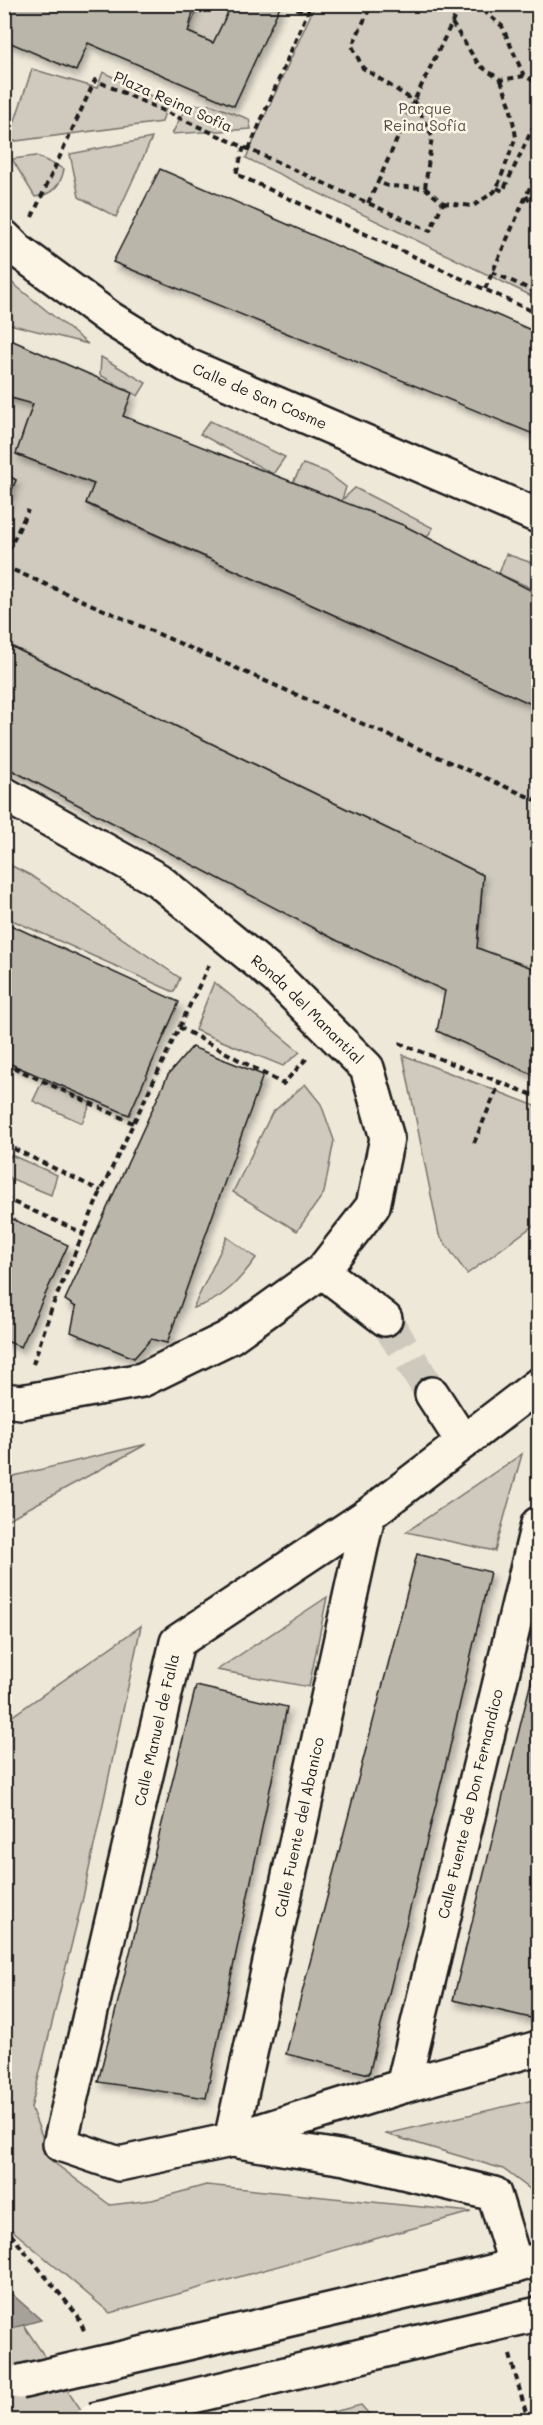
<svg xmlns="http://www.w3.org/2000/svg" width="543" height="2425" font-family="Mali,sans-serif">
<defs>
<filter id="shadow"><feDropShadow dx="3.5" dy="6" stdDeviation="3" flood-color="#0004"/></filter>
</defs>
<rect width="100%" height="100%" fill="#eee8d9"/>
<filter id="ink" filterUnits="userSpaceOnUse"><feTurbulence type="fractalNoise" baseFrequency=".0167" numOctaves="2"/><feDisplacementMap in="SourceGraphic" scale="12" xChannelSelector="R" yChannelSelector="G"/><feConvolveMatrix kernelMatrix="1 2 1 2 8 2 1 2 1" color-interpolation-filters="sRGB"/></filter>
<g filter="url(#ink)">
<g fill="#cfcabd" stroke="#76736c" stroke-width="1.5">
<polygon points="199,5 232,5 213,43 188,32"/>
<polygon points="315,5 538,5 538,299 246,158"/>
<polygon points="32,69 97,88 103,72 167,104 162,122 8,142"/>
<polygon points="187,105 212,105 249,119 251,129 172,134"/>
<polygon points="152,138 116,217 79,197 70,154"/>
<path d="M36,156l28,13c-3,17 -12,26 -29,28l-23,-38z"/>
<polygon points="5,277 88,344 5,323"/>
<polygon points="101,357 146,383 138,396 100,375"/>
<polygon points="4,396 33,404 16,454 94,484 86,504 538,706 538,970 477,948 483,875 5,643 5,507 16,480 5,473"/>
<polygon points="210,421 285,457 273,474 200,434"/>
<polygon points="303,464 326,472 346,487 342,500 355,488 433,528 427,537 293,482"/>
<polygon points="506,554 538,565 538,591 499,574"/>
<polygon points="4,862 30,875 180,978 174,992 5,917"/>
<polygon points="214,982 300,1052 283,1066 195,1030"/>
<polygon points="403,1055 538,1107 538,1222 467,1274 439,1235"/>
<polygon points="43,1080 91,1103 82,1123 33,1101"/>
<polygon points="305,1084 321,1104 334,1140 324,1193 297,1231 233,1192 272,1113"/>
<polygon points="11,1155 57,1175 51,1195 5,1176 5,1169"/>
<path d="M227,1237l29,21c-17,23 -34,43 -63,50z"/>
<polygon points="147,1444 5,1521 5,1478"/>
<polygon points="522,1454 495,1551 406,1532"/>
<polygon points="327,1597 309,1687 217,1670"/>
<polygon points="141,1626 82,1902 31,2108 52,2161 110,2205 152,2200 206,2185 471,2212 110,2313 5,2224 4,1722"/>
<polygon points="538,2099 538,2195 503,2169 386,2134"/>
<polygon points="5,2298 88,2420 5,2420"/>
<polygon points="361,2405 374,2420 301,2420"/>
</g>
<polygon fill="#a7a299" stroke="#6f6c67" stroke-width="1.5" points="5,2288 41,2320 5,2330"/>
<g fill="#bab6aa" stroke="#1c1c1c" stroke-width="1.5" filter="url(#shadow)">
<polygon points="4,4 195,4 188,32 213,43 232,4 281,4 234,106 88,43 76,71 4,40"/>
<polygon points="160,169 538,333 538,436 113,262"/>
<polygon points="4,337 132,393 123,416 403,525 538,594 538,707 86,503 94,484 16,454 33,404 4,396"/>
<polygon points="4,473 16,480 4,507"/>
<polygon points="4,643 483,875 477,948 538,970 538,1077 437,1031 445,991 338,941 4,766"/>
<polygon points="4,922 179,1002 129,1115 4,1061"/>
<polygon points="192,1047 263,1075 167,1343 151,1339 134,1358 71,1332 76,1307 65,1300 168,1075"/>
<polygon points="4,1215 68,1245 21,1347 4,1340"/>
<polygon points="417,1554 490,1572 449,1751 369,2074 286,2054"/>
<polygon points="538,1653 538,1987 531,2018 453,2000"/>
<polygon points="196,1686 287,1707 206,2098 98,2082"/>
</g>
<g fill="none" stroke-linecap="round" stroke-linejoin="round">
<polyline stroke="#cec9bd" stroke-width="33" stroke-dasharray="33 16" stroke-linecap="butt" points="385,1319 432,1394"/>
<defs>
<g id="minor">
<path id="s1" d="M4,237l13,13 94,69 75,46 352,151"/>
<path id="s2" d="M4,794l154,86 119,98 90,90 20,70 -14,68 -51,65 -92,66 -88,43 -121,22 -17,-2"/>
<polyline points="322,1271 385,1319"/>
<polyline points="538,1385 368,1515 177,1642 60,2144 119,2164 231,2140 403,2086 538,2048"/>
<polyline points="432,1394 463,1442"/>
<path id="s3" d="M403,2086l135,-562"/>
<path id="s4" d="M231,2140l137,-625"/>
<polyline points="238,2141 345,2158 494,2194 516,2266"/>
</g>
<g id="major">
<polyline points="475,2276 538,2260"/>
<polyline points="486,2326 538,2314"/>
</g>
</defs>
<use href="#minor" stroke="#1c1c1c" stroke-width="38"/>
<use href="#major" stroke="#1c1c1c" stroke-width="38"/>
<g stroke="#1c1c1c" stroke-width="4" stroke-dasharray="6 4.5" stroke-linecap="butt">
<polyline points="287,4 307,13"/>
<polyline points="475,4 502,26 524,76 538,83"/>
<polyline points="486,13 489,4"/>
<polyline points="452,23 479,65 501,80 524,76"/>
<polyline points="244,147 236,174 538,314"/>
<polyline points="249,149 311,4"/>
<polyline points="425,188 432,136 414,101 461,4"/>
<polyline points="497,188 503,191 538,117"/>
<polyline points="526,196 538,212"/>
<polyline points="368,203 378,182"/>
<polyline points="443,203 473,206 494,192 497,188 516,137 510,105 501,80"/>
<polyline points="32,217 95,80 430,231 443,203 425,188 388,186 378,182 414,101 363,68 352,46 369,10 369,4"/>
<polyline points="492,272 538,293"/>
<polyline points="485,289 538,169"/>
<polyline points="4,560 28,510"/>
<polyline points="4,566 538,801"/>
<polyline points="179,1027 283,1084 308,1057"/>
<polyline points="399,1043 538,1097"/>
<polyline points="4,1063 133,1123"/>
<polyline points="474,1143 500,1082"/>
<polyline points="4,1144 101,1191"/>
<polyline points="4,1198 83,1233"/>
<polyline points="33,1364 52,1307 101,1191 209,965"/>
<polyline points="4,2226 78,2316 85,2333"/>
<polyline points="510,2355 528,2420"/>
</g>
<use href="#minor" stroke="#fcf5e5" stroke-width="33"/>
<use href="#major" stroke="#fcf5e5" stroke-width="33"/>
<defs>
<g id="major-bridge">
<polyline points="20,2382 475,2276"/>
<polyline points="93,2420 486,2326"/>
</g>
</defs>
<use href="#major-bridge" stroke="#1c1c1c" stroke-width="38" stroke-linecap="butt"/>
<use href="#major-bridge" stroke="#fcf5e5" stroke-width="33"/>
</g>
</g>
<g text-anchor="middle" stroke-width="5" stroke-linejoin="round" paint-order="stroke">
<g font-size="15" fill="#1c1c1c" stroke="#fcf5e5">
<text transform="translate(173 102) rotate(24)" y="5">Plaza Reina Sofía</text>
<text dy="5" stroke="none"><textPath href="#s1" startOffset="303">Calle de San Cosme</textPath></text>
<text dy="5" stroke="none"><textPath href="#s2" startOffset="374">Ronda del Manantial</textPath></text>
<text transform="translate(157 1730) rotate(-77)" y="5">Calle Manuel de Falla</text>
<text dy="5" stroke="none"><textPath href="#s3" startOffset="290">Calle Fuente de Don Fernandico</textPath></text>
<text dy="5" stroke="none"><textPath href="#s4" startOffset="320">Calle Fuente del Abanico</textPath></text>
</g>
<g font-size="15" fill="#52504c" stroke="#fcf5e5">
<text x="425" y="114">Parque<tspan x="425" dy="17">Reina Sofía</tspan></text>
</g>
</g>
<rect width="543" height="2425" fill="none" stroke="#fcf5e5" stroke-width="24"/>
<rect x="12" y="12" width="519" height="2401" fill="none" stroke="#1c1c1c" stroke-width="2" filter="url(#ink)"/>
</svg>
